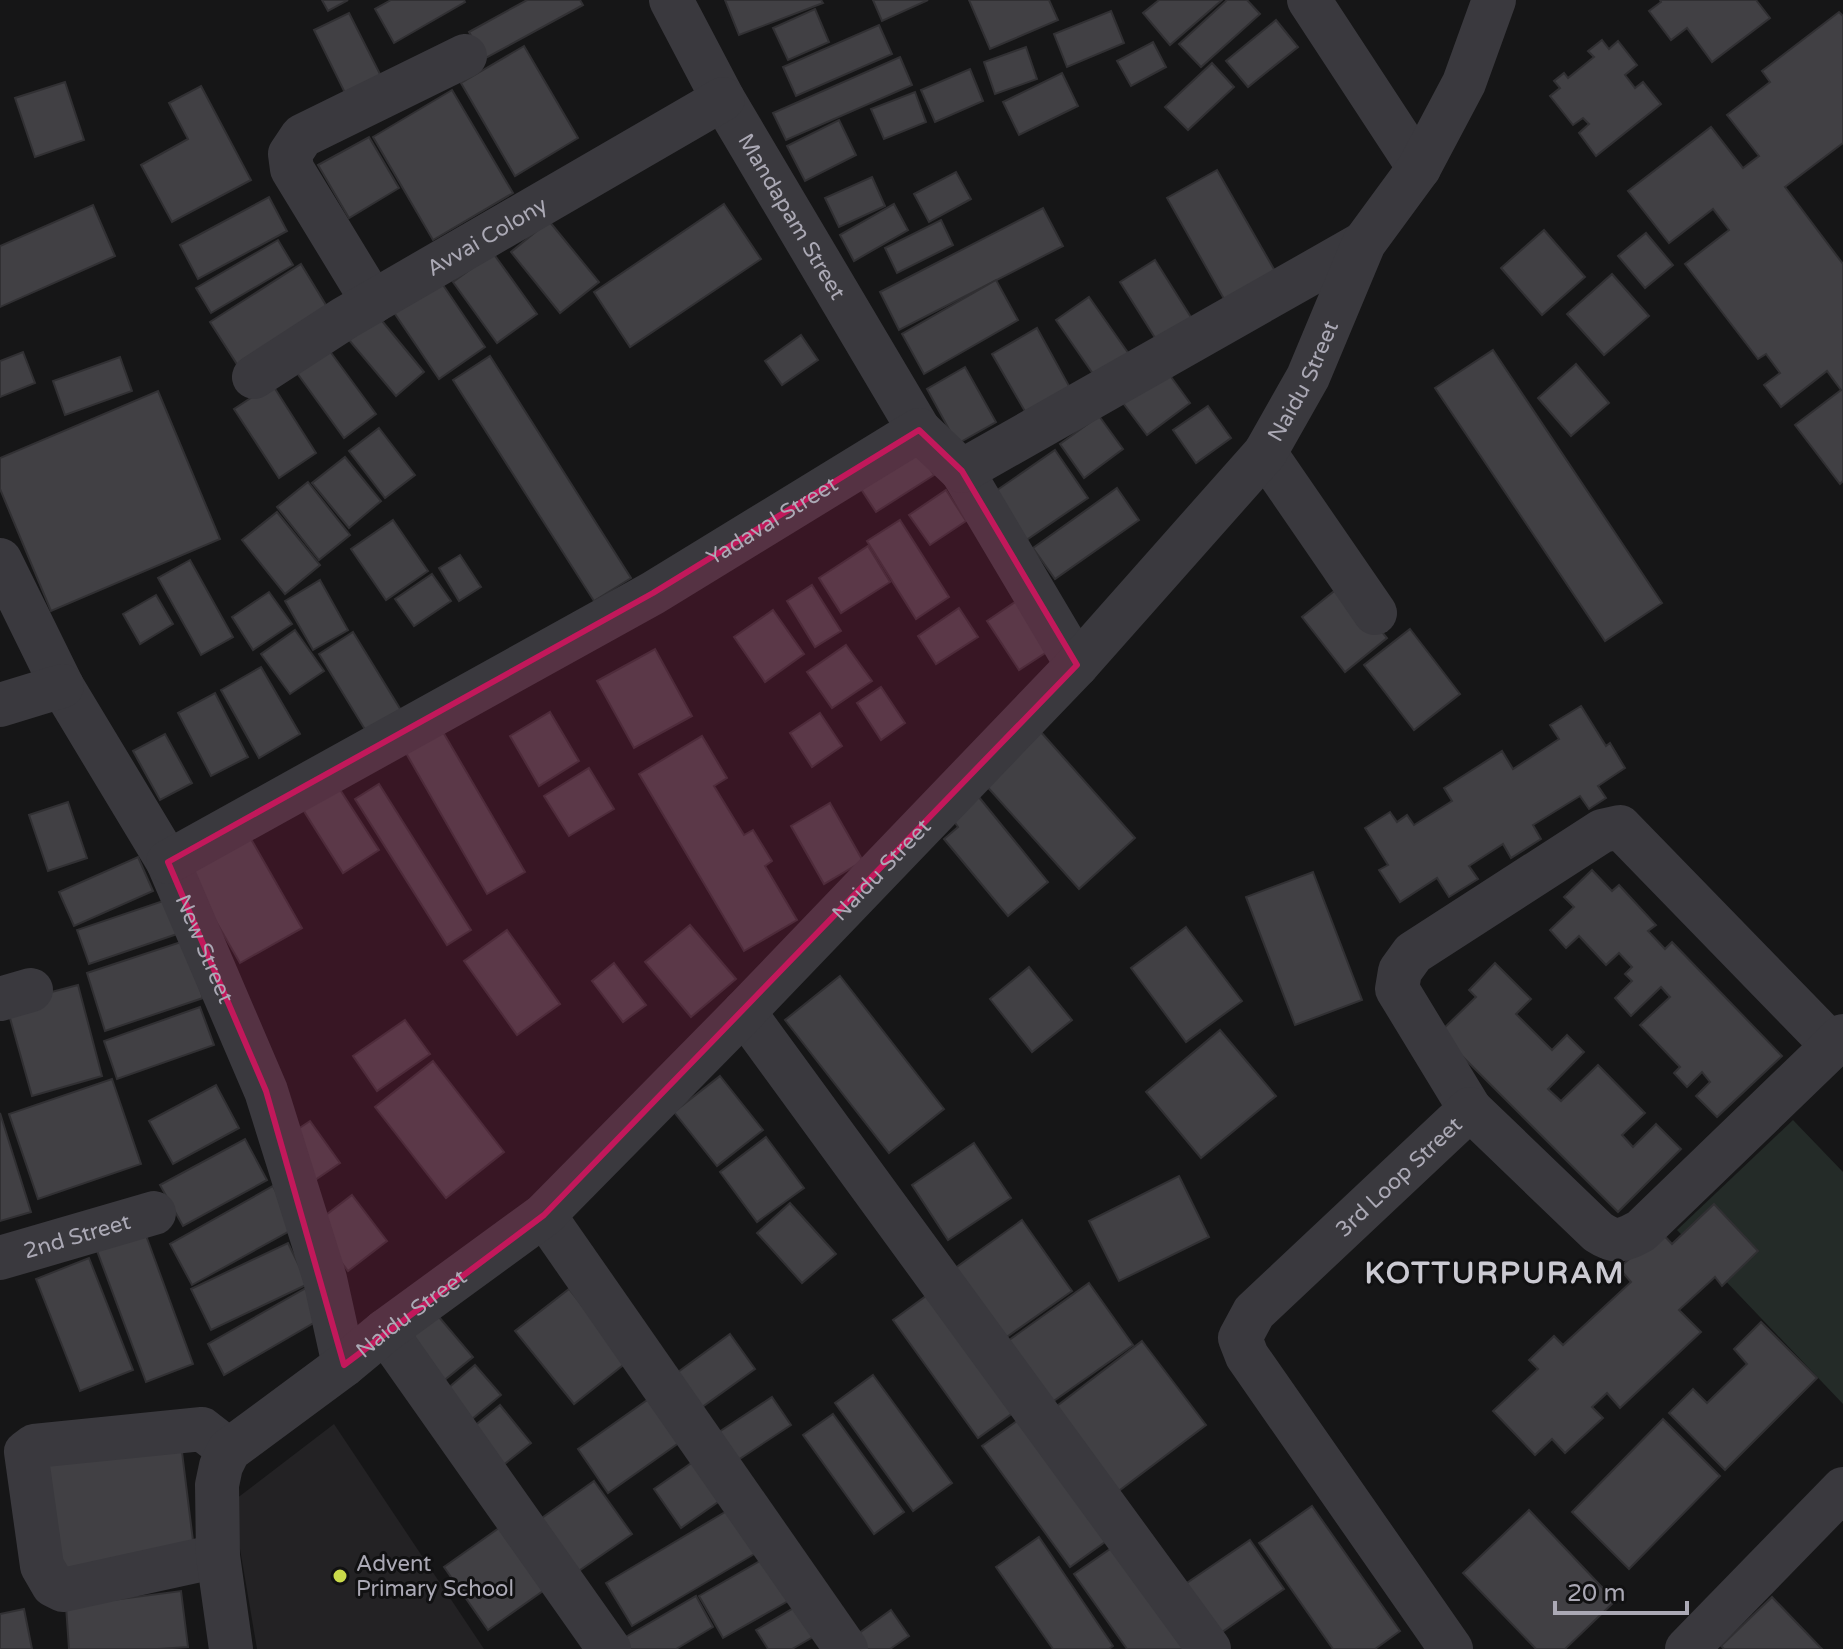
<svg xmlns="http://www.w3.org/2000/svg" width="1843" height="1649" font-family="'Varela Round',sans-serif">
<rect width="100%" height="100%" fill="#161617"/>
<polygon fill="#232224" points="334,1424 484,1649 257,1649 232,1502"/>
<polygon fill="#242b28" points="1793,1120 1843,1172 1843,1404 1677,1230"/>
<g fill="#414044" stroke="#313033" stroke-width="2">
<polygon points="322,0 348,0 328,11"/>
<polygon points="391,0 464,0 465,2 394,43 375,9"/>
<polygon points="527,0 580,0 583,5 484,59 469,32"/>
<polygon points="725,0 821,0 823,3 739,35"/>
<polygon points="873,0 928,0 882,21"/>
<polygon points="969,0 1049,0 1058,20 990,49"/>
<polygon points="1159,0 1222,0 1170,45 1143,13"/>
<polygon points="1227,0 1247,0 1260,14 1201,67 1179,44"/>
<polygon points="1660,0 1756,0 1770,18 1712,62 1687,28 1671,40 1649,11 1661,2"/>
<polygon points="815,9 829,42 788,60 773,28"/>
<polygon points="1111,11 1124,43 1067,67 1054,34"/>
<polygon points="1839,12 1843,16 1843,143 1785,187 1843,264 1843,481 1840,484 1795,425 1841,390 1827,371 1781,407 1764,385 1780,373 1766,354 1758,359 1685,264 1729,230 1713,209 1669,243 1628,191 1711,127 1743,168 1759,156 1727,115 1770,82 1762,71"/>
<polygon points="349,13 385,84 349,101 314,30"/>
<polygon points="1276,20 1298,47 1248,87 1226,61"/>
<polygon points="879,25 892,54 796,96 783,67"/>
<polygon points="1602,40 1609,49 1618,41 1637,65 1625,75 1635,88 1643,82 1661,104 1596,156 1579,133 1589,124 1583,118 1573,125 1550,96 1560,88 1554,81 1564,73 1568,78 1594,57 1588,51"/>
<polygon points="1153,42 1166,67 1131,86 1117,61"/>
<polygon points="524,46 578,138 515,176 461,83"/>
<polygon points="1026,47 1037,79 995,94 984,62"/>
<polygon points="900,57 912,85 786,140 773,113"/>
<polygon points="1212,63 1234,87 1188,130 1165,107"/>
<polygon points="970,69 983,101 935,122 921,90"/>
<polygon points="1062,73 1078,106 1019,135 1003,102"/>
<polygon points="65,82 84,140 35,157 15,98"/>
<polygon points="201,86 251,180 172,222 141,165 188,139 169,103"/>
<polygon points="452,90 513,193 433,240 373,137"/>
<polygon points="915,92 926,122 884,139 871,109"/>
<polygon points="839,120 856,155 805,181 787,146"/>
<polygon points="369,137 399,188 349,218 318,165"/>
<polygon points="1217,170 1279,278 1228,306 1167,198"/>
<polygon points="956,172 971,199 929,222 914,194"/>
<polygon points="872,177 885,206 839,227 825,198"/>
<polygon points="269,197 287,231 198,279 180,245"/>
<polygon points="724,204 761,259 630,347 594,292"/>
<polygon points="894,204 908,230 854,261 840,235"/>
<polygon points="93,205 115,256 0,307 0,246"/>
<polygon points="1043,208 1063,246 899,330 880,292"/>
<polygon points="941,220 953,245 897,273 885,248"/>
<polygon points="549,221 599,282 560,313 511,252"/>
<polygon points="1544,230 1585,277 1542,315 1501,268"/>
<polygon points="1646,233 1673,265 1645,288 1618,256"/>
<polygon points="278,240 293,265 211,313 196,288"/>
<polygon points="493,253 537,314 497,343 453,282"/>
<polygon points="1155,260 1194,322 1159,344 1120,282"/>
<polygon points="301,264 332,315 242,372 210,322"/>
<polygon points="1612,274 1649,316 1604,355 1567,314"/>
<polygon points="439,279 485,347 439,379 393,311"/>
<polygon points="996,280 1018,320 924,374 902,334"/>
<polygon points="1089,297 1131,357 1098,381 1056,320"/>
<polygon points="378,316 424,372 396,396 349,340"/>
<polygon points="1037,328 1074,395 1030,420 992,354"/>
<polygon points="801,335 818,360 782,385 765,361"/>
<polygon points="329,350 376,414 344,438 297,373"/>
<polygon points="1493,350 1662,603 1605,641 1435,388"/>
<polygon points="23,352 35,383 0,397 0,361"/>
<polygon points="490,356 631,578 594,601 453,380"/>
<polygon points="120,357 132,391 65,415 53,381"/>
<polygon points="1576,364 1609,403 1571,436 1538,398"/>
<polygon points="965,367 996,422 957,444 927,389"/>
<polygon points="1166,370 1190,403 1147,435 1123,403"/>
<polygon points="272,384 316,453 279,478 234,409"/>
<polygon points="158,391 220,539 51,611 0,489 0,458"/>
<polygon points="1208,406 1231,438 1196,463 1173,430"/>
<polygon points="1099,416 1123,449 1084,478 1060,444"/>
<polygon points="379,428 415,475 385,498 349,451"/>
<polygon points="917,449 934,475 876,512 859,486"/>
<polygon points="1055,450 1088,498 1022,543 990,495"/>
<polygon points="345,457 381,501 349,528 312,483"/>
<polygon points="308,482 350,535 319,560 277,507"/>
<polygon points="1117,488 1139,520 1055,579 1033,548"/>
<polygon points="946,490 966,521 930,545 909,515"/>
<polygon points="277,512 320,565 285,594 242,540"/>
<polygon points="393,520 428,571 386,600 351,549"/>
<polygon points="900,520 949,597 916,619 867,541"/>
<polygon points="868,546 890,582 841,613 819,578"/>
<polygon points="460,555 481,587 459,601 439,568"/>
<polygon points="190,560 233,637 201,655 158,578"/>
<polygon points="432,574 451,601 414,626 395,599"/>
<polygon points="320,580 348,630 313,650 285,601"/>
<polygon points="1343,584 1387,638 1345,672 1302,617"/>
<polygon points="812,585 841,631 815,647 787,601"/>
<polygon points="269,592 292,624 253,650 232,617"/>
<polygon points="156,595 173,624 140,644 123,614"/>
<polygon points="1021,598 1053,648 1019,670 987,621"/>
<polygon points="959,608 978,637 936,664 918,636"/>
<polygon points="773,610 804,654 765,682 734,637"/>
<polygon points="1410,629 1460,694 1414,730 1364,665"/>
<polygon points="295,630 324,671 290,694 261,654"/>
<polygon points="353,632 407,720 372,741 319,654"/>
<polygon points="846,645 872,681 832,708 807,672"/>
<polygon points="655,649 692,716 634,748 597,681"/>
<polygon points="261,667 300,734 259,758 221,690"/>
<polygon points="881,687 905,723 881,740 857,703"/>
<polygon points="215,693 248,757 211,776 178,713"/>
<polygon points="1581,706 1606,746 1610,743 1625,768 1598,786 1606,798 1589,809 1580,796 1533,825 1541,839 1511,858 1503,844 1469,866 1478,879 1449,897 1437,878 1400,902 1379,870 1388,865 1365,828 1390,812 1397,822 1407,815 1414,825 1452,801 1444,788 1502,751 1513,769 1559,739 1550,725"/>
<polygon points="550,712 579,761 539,786 510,736"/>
<polygon points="820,713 842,746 812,767 790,733"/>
<polygon points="1040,731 1135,838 1079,889 983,782"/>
<polygon points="443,732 525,872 487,894 406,753"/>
<polygon points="165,734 192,783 160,800 133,751"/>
<polygon points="702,736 727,778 714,786 744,835 753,830 772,861 765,866 797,920 744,951 639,774"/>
<polygon points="589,768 614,809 569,836 544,796"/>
<polygon points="379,784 471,930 447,945 355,799"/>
<polygon points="337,785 379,850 343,873 302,808"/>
<polygon points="978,796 1048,882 1008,916 944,839 958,827 951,817"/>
<polygon points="68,802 87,858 48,871 29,815"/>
<polygon points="830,803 863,861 824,884 791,826"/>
<polygon points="247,832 302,928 240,963 185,868"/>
<polygon points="138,857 153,891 74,926 59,892"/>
<polygon points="1592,870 1612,891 1619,885 1656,925 1648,931 1665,949 1672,942 1782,1056 1717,1117 1696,1096 1710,1082 1702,1072 1687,1087 1674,1073 1680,1067 1640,1025 1670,997 1661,987 1631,1016 1615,998 1632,981 1625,974 1632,967 1619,953 1606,965 1579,936 1566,948 1550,930 1574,907 1564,897"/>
<polygon points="1313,872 1362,1000 1295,1025 1246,897"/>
<polygon points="169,899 180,933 89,964 77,930"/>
<polygon points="690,925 736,979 691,1017 645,962"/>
<polygon points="1186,927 1242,1001 1186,1042 1131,968"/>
<polygon points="507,930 560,1004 517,1035 464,961"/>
<polygon points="184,941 203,998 105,1031 87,973"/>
<polygon points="614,963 646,1005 623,1022 592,981"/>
<polygon points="1495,963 1531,999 1516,1014 1552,1050 1567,1035 1584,1052 1548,1089 1561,1101 1598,1065 1645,1113 1622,1135 1633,1147 1656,1124 1681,1149 1618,1212 1439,1033 1476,997 1469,990"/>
<polygon points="1029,967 1072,1020 1032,1052 990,999"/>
<polygon points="840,976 944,1109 889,1153 785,1020"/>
<polygon points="78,985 102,1076 32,1096 6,1004"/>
<polygon points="200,1007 214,1045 117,1079 104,1041"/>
<polygon points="405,1020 430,1054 377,1091 353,1056"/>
<polygon points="1220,1030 1276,1096 1201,1158 1146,1092"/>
<polygon points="433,1061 504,1152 446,1198 375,1107"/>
<polygon points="720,1076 763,1130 717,1166 674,1112"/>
<polygon points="112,1079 141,1164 38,1199 9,1114"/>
<polygon points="216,1085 239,1128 173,1164 149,1121"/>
<polygon points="0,1113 31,1212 0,1221"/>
<polygon points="310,1121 340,1163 315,1180 286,1137"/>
<polygon points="766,1137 804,1188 757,1222 720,1172"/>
<polygon points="245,1139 267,1180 183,1226 160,1185"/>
<polygon points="974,1143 1011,1198 948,1240 912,1185"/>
<polygon points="1179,1176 1209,1237 1119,1281 1089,1221"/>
<polygon points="273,1186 295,1228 192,1285 170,1244"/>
<polygon points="352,1195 387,1241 348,1271 313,1225"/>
<polygon points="790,1203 836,1254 802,1283 757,1233"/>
<polygon points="1714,1204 1758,1251 1722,1286 1715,1277 1679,1310 1701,1332 1620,1408 1607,1393 1592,1407 1603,1418 1565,1453 1552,1439 1535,1455 1493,1411 1538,1369 1529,1360 1554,1336 1563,1345 1631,1282 1619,1268 1660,1231 1672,1244"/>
<polygon points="1022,1220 1072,1291 994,1346 944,1276"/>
<polygon points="144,1230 193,1364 146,1382 96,1248"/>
<polygon points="288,1243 308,1284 211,1330 191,1289"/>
<polygon points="89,1258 133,1370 80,1391 36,1279"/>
<polygon points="1089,1283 1133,1345 1048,1405 1005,1343"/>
<polygon points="306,1288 322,1318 224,1375 208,1344"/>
<polygon points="937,1288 1021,1407 978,1438 893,1320"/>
<polygon points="569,1289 627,1362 574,1404 515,1331"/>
<polygon points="433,1310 473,1357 442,1382 403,1335"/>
<polygon points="1761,1322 1817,1378 1725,1470 1669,1413 1693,1389 1707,1403 1747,1364 1734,1349"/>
<polygon points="730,1334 755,1369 698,1410 674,1375"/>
<polygon points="1142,1341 1206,1425 1116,1493 1053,1409"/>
<polygon points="475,1365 501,1395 472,1419 447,1389"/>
<polygon points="873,1375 952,1483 913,1511 835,1403"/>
<polygon points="660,1391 690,1435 608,1493 578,1449"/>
<polygon points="772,1397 791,1425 738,1460 719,1432"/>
<polygon points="500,1405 531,1443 502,1466 472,1428"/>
<polygon points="833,1414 904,1512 874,1534 803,1435"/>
<polygon points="1024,1416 1112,1537 1070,1567 982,1446"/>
<polygon points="1663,1419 1720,1476 1629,1569 1572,1512"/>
<polygon points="181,1444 195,1557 61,1574 47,1462"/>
<polygon points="700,1457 728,1495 681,1528 654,1489"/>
<polygon points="594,1481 632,1534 570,1577 532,1525"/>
<polygon points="1312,1506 1400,1631 1375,1649 1333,1649 1259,1543"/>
<polygon points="730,1509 756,1553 632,1626 606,1583"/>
<polygon points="1529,1510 1615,1601 1565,1649 1536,1649 1463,1573"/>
<polygon points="506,1523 550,1586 488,1630 444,1567"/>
<polygon points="1039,1537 1113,1646 1109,1649 1053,1649 996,1567"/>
<polygon points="1250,1540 1284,1589 1212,1639 1178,1589"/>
<polygon points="1113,1547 1185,1649 1127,1649 1074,1574"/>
<polygon points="772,1554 797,1596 723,1638 699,1596"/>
<polygon points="181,1591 188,1647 158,1649 69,1649 66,1606"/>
<polygon points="696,1596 713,1627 676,1649 621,1649 617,1642"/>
<polygon points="1772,1597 1822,1649 1724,1649 1721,1646"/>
<polygon points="809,1599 827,1629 792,1649 768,1649 756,1630"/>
<polygon points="24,1609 32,1649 0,1649 0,1614"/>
<polygon points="891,1610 909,1636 890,1649 858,1649 851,1639"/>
</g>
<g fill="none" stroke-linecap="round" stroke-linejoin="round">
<g stroke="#3a393e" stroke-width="44">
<path id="s1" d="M671,0l52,99 196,331"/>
<polyline points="1309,0 1419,168"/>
<polyline points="373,302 292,169 290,154 302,136 465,56"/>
<path id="s2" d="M254,377l91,-59 378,-219"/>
<polyline points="1265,453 1375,613"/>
<polyline points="962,471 1077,665"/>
<path id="s3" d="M0,560l62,126 106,176 98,229 59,188 19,86"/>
<polyline points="0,705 62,686"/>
<path id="s4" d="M168,862l485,-269 266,-163 43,41 402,-228"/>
<polyline points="0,999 31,990"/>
<polyline points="744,1012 1209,1649"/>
<polyline points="1470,1109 1397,989 1400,971 1413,953 1602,831 1620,827 1833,1046"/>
<polyline points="544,1215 846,1649"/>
<path id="s5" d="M0,1258l154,-45"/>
<polyline points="385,1331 609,1649"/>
<polyline points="218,1556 63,1590 53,1585 42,1566 26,1452 34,1446 202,1429 229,1450"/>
<path id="s6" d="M231,1649l-13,-93 -1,-71 4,-19 8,-16 115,-85 41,-34 159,-116 200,-203 333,-347 188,-212 43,-76 56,-134 55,-75 45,-85 30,-83"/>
<path id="s7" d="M1451,1649l-204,-293 -7,-18 14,-26 216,-203 128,123c18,12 24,9 43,-1l202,-195"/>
<polyline points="1687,1649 1843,1489"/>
</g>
</g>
<path fill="#c2185b" fill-opacity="0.2" stroke="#c2185b" stroke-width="6" stroke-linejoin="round" d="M919,430l43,41 115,194 -533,550 -200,150 -78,-274 -98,-229 485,-269z"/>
<circle fill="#cada4a" stroke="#111112" stroke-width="3" cx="340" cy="1576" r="8"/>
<g text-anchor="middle" stroke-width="6" stroke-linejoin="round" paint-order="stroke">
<g font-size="22" fill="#aba9b5" stroke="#111112">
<text dy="8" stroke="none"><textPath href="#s1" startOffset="248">Mandapam Street</textPath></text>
<text dy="8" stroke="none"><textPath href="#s2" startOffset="272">Avvai Colony</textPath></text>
<text dy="8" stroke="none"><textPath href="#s6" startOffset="1726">Naidu Street</textPath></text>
<text dy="8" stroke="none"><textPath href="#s4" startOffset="694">Yadaval Street</textPath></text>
<text dy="8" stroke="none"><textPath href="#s6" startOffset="1078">Naidu Street</textPath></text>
<text dy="8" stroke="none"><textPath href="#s3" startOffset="440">New Street</textPath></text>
<text dy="8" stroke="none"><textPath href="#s7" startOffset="604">3rd Loop Street</textPath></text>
<text dy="8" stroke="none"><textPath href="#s5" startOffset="80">2nd Street</textPath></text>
<text dy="8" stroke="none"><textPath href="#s6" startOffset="430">Naidu Street</textPath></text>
</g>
<g font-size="22" fill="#aba9b5" stroke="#111112" text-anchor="start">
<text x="356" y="1571">Advent<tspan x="356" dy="25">Primary School</tspan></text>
</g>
<g font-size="30" font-weight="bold" letter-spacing="2" fill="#cbcad2" stroke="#111112">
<text x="1495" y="1283">KOTTURPURAM</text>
</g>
</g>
<path d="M1555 1601v12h132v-12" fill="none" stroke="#aba9b5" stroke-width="4"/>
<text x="1567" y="1601" font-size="24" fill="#aba9b5" stroke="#111112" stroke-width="6" paint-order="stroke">20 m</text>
</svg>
